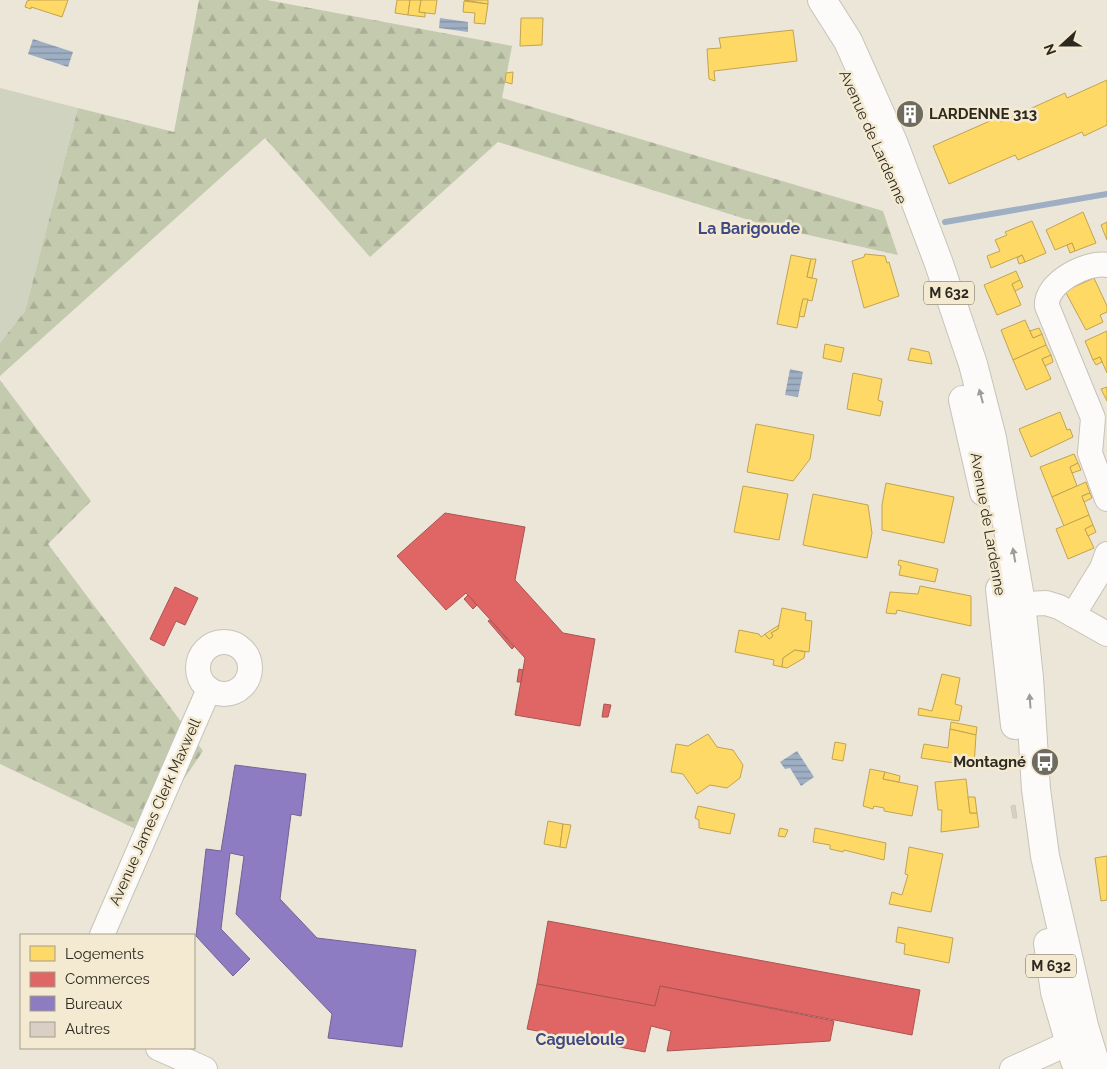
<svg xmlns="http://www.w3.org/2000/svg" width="1107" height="1069" font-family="Raleway,sans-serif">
<defs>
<pattern id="forest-firs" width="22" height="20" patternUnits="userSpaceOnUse" patternTransform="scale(1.25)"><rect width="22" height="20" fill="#c4caae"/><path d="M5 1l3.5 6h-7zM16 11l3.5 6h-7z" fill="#a9ae95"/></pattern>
<pattern id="water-rules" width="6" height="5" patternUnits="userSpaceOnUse" patternTransform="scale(1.25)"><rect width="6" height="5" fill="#9eaec3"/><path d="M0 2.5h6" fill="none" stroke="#818e9e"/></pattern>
</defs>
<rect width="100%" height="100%" fill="#ece6d9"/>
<polygon fill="#cfd3bf" points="0,88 78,108 25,311 0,343"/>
<g fill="url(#forest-firs)">
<polygon points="199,0 267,0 512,46 502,98 883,211 898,255 768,226 498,142 370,257 265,138 0,376 0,343 25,311 78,108 174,132"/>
<polygon points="0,380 91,501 48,544 203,751 146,834 0,764"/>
</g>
<g fill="url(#water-rules)">
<polygon points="440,18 468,22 468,32 439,28"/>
<polygon points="33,39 73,52 68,67 28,54"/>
<polygon points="790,369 803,372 798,397 785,395"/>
<polygon points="797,751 814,777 801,786 790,768 785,769 780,762"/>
</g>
<g fill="#ffd966" stroke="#c0a451">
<polygon points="30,0 68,0 62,17 31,7 31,9 25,7 27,1"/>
<polygon points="397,0 410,0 408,15 395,13"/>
<polygon points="410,0 421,0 419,12 425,13 425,17 408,15"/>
<polygon points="421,0 437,0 435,14 419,12"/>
<polygon points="464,0 488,0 488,4"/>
<polygon points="464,1 488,4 485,24 474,23 475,13 463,12"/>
<polygon points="521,18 543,18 542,45 520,46"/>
<polygon points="793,30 797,61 714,71 715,81 709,79 707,49 721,48 719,38"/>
<polygon points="513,72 512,84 505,82 506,73"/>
<polygon points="1107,80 1107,125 1084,136 1082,132 1018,160 1015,155 949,184 933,146 999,117 1001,122 1065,93 1067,98"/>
<polygon points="910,106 917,110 910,123 903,119"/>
<polygon points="1083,212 1096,243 1075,251 1072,243 1055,250 1046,230"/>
<polygon points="1032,221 1046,253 1025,262 1022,255 991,268 987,256 1000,251 995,240 1007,235 1005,232"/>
<polygon points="1107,222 1107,240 1101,225"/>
<polygon points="1072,243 1075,251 1070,253 1067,245"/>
<polygon points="865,254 885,256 887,263 889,262 899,296 864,308 852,261 864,257"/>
<polygon points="791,255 811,259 807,277 817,279 812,301 803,299 797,328 777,324"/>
<polygon points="1022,255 1025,262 1019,264 1017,258"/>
<polygon points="811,259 816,259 812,278 807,277"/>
<polygon points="1016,271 1020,280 1012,284 1021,305 997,315 984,285"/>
<polygon points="1094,278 1107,306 1107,312 1100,315 1103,322 1086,330 1065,291"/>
<polygon points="1020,280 1023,287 1015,291 1012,284"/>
<polygon points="803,299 808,299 804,317 799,316"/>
<polygon points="1025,320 1033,338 1042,334 1046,345 1013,360 1001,330"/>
<polygon points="1039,328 1042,334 1033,338 1030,331"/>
<polygon points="1107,331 1107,373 1100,357 1093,360 1085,341"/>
<polygon points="825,344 844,348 841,362 823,358"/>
<polygon points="1046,345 1051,355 1042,359 1051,379 1026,390 1013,360"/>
<polygon points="911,348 929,352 932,364 908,360"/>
<polygon points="1051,355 1053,362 1045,366 1042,359"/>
<polygon points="1100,357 1102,362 1096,365 1093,360"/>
<polygon points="853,373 882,379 878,400 883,402 880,416 847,409"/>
<polygon points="1107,387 1107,401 1101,389"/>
<polygon points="1060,412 1067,430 1070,429 1073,437 1031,457 1019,429"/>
<polygon points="756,424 814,435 810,459 793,481 747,472"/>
<polygon points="1074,454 1078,463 1070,467 1077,486 1052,497 1040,467"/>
<polygon points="1078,463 1081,470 1072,473 1070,467"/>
<polygon points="1086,482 1090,493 1082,496 1089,515 1064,526 1052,497"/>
<polygon points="886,483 954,497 944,543 882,530 882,505"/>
<polygon points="743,486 788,494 779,540 734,532"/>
<polygon points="1090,493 1092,498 1084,502 1082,496"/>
<polygon points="813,494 868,505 872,533 867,558 803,545"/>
<polygon points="1089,515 1093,525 1085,529 1094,548 1068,559 1056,529"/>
<polygon points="1093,525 1096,532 1088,536 1085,529"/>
<polygon points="899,560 938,569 935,582 899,575 901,566 898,565"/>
<polygon points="920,586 971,596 971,626 897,610 896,614 886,613 890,592 918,594"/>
<polygon points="782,608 806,613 805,620 812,621 809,652 795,650 783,658 782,667 773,665 774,660 735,652 739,630 759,634 761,637 765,634 769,639 773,636 771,633 778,629"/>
<polygon points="779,625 778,629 771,633 773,636 769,639 765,634"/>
<polygon points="795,650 805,652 804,658 787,668 782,667 783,658"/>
<polygon points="942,674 960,678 955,704 962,706 959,721 918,715 919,708 932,711"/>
<polygon points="951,722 977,727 976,735 950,729"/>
<polygon points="950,729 976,735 974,766 921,758 924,744 948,748"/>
<polygon points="708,734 717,747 733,750 743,765 740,778 727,788 710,785 697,794 683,774 671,772 676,744 688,746"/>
<polygon points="835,742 846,744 843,761 832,759"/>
<polygon points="870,769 885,772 883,779 918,786 912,816 884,811 884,808 874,806 873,809 863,806"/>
<polygon points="885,772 900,776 899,782 883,779"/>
<polygon points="966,779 970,813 977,813 979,827 941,832 942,810 938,810 935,782"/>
<polygon points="968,797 975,797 977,813 970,813"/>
<polygon points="698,806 735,814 730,834 699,828 699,820 695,818"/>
<polygon points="548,821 563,824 560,847 544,844"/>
<polygon points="563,824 571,825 566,848 560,847"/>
<polygon points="780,828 788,830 785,837 778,836"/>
<polygon points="815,828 886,843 884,860 844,850 843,852 830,849 830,845 813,842"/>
<polygon points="909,847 943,854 931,912 889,904 892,892 902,895 908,875 905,874"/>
<polygon points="1107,856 1107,900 1101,901 1095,858"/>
<polygon points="898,927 953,938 949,963 904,954 905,944 896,942"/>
</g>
<g fill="#e06666" stroke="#aa5451">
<polygon points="445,513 525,527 515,580 563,633 595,639 580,726 515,715 525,658 466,593 446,610 397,556"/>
<polygon points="175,587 198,598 185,625 176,621 164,646 150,639"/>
<polygon points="468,595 477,605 473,609 464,599"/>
<polygon points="490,620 514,647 512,649 488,621"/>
<polygon points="519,669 523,670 521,682 517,682"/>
<polygon points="604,704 611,705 608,717 602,717"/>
<polygon points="548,921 920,990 912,1035 660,986 655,1006 537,984"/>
<polygon points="537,984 655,1006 660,986 834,1021 830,1041 667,1051 671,1031 651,1026 645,1052 527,1029"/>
</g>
<polygon fill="#8e7cc3" stroke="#716392" points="235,765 306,774 301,816 291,814 280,899 317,938 416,950 402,1047 328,1038 332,1014 236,914 244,856 230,853 221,929 250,959 233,976 196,936 206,849 221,851"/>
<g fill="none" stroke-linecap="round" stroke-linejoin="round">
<polyline stroke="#9eaec3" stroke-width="6" points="945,222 1107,194"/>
</g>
<g fill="#d9cfc4" stroke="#cec8bf">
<polygon points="1049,755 1053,755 1055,765 1050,766"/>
<polygon points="1015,805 1017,818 1013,818 1011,806"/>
</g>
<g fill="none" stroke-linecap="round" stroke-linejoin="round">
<defs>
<g id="minor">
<path d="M1107,265c-20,-4 -62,18 -60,41l46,112 -3,35 17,46"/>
<polyline points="1004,605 1046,603 1059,607 1107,634"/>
<polyline points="1073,615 1102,568 1107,554"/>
<circle cx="224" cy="668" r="26"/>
<polyline points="102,935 209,689"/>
<polyline points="158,1048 205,1069"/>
<polyline points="1012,1069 1069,1043 1088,1042"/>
</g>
<g id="major">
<polyline points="822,0 848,41 893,142 938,261 973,364 992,438 1021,603 1029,678 1036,789 1045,856 1084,1026 1097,1069"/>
<polyline points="963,400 984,492"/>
<polyline points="1000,589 1015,725"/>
<polyline points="1048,943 1055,992 1075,1061"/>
</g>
</defs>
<use href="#minor" stroke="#c7c3b8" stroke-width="26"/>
<use href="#major" stroke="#c7c3b8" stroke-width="30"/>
<use href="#minor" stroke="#fcfbf9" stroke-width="24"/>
<use href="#major" stroke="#fcfbf9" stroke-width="28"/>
</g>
<defs><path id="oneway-solid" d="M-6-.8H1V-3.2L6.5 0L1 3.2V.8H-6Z" transform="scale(1.25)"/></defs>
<g fill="#9f9c97">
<use href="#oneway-solid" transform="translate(981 396) rotate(-105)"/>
<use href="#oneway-solid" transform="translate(1014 555) rotate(-100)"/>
<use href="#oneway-solid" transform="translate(1030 701) rotate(-94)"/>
</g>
<defs>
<symbol id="building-disc" viewBox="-11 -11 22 22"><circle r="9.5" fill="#706b61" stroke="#f4ead1"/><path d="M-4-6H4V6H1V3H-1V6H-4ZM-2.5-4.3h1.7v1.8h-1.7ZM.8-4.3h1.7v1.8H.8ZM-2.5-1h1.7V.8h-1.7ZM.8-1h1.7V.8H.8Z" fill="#fff"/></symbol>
<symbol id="bus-disc" viewBox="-11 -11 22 22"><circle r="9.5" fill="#706b61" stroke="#f4ead1"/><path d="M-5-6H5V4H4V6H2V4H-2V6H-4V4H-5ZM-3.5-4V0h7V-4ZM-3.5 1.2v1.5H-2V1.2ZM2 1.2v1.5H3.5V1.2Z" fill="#fff"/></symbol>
</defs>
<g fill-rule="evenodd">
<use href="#building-disc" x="894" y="98" width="32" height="32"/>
<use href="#bus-disc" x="1029" y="746" width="32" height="32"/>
</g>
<g text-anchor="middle" stroke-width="5" stroke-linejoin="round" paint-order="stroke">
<g fill="#f4ead1" stroke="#696355" stroke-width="1">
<rect x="924" y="281.5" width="50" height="23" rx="4"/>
<rect x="1026" y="954.5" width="50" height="23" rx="4"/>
</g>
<g font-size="14" font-weight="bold" fill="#2d2920">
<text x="949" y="298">M 632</text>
<text x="1051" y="971">M 632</text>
</g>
<g font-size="15" font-weight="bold" fill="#2d2920" stroke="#f4ead1" text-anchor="start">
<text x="929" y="119">LARDENNE 313</text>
<text x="1026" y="767" text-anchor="end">Montagné</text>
</g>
<g font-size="15" fill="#2d2920" stroke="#f4ead1">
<text transform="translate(873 137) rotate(66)" y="5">Avenue de Lardenne</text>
<text transform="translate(988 524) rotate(80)" y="5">Avenue de Lardenne</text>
<text transform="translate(155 812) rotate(-66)" y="5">Avenue James Clerk Maxwell</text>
</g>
<g font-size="16" font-weight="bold" fill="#3f4985" stroke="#f4ead1">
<text x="749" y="234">La Barigoude</text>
<text x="580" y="1045">Cagueloule</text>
</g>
</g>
<rect x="20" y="934" width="175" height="115" fill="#f4ead1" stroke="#a49d8a"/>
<rect x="30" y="946" width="25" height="15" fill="#ffd966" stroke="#a49d8a"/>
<text x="65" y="959" font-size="15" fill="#2d2920">Logements</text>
<rect x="30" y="972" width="25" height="15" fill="#e06666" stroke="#a49d8a"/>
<text x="65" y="984" font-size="15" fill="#2d2920">Commerces</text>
<rect x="30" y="996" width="25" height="15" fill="#8e7cc3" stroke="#a49d8a"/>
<text x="65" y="1009" font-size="15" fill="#2d2920">Bureaux</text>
<rect x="30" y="1022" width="25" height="15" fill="#d9cfc4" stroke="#a49d8a"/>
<text x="65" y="1034" font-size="15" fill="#2d2920">Autres</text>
<g transform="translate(1062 45) rotate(249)" stroke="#f4ead1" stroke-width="4" paint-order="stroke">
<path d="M0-4L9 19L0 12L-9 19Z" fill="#2d2920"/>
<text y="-8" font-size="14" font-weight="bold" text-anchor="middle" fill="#2d2920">N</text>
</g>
</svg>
